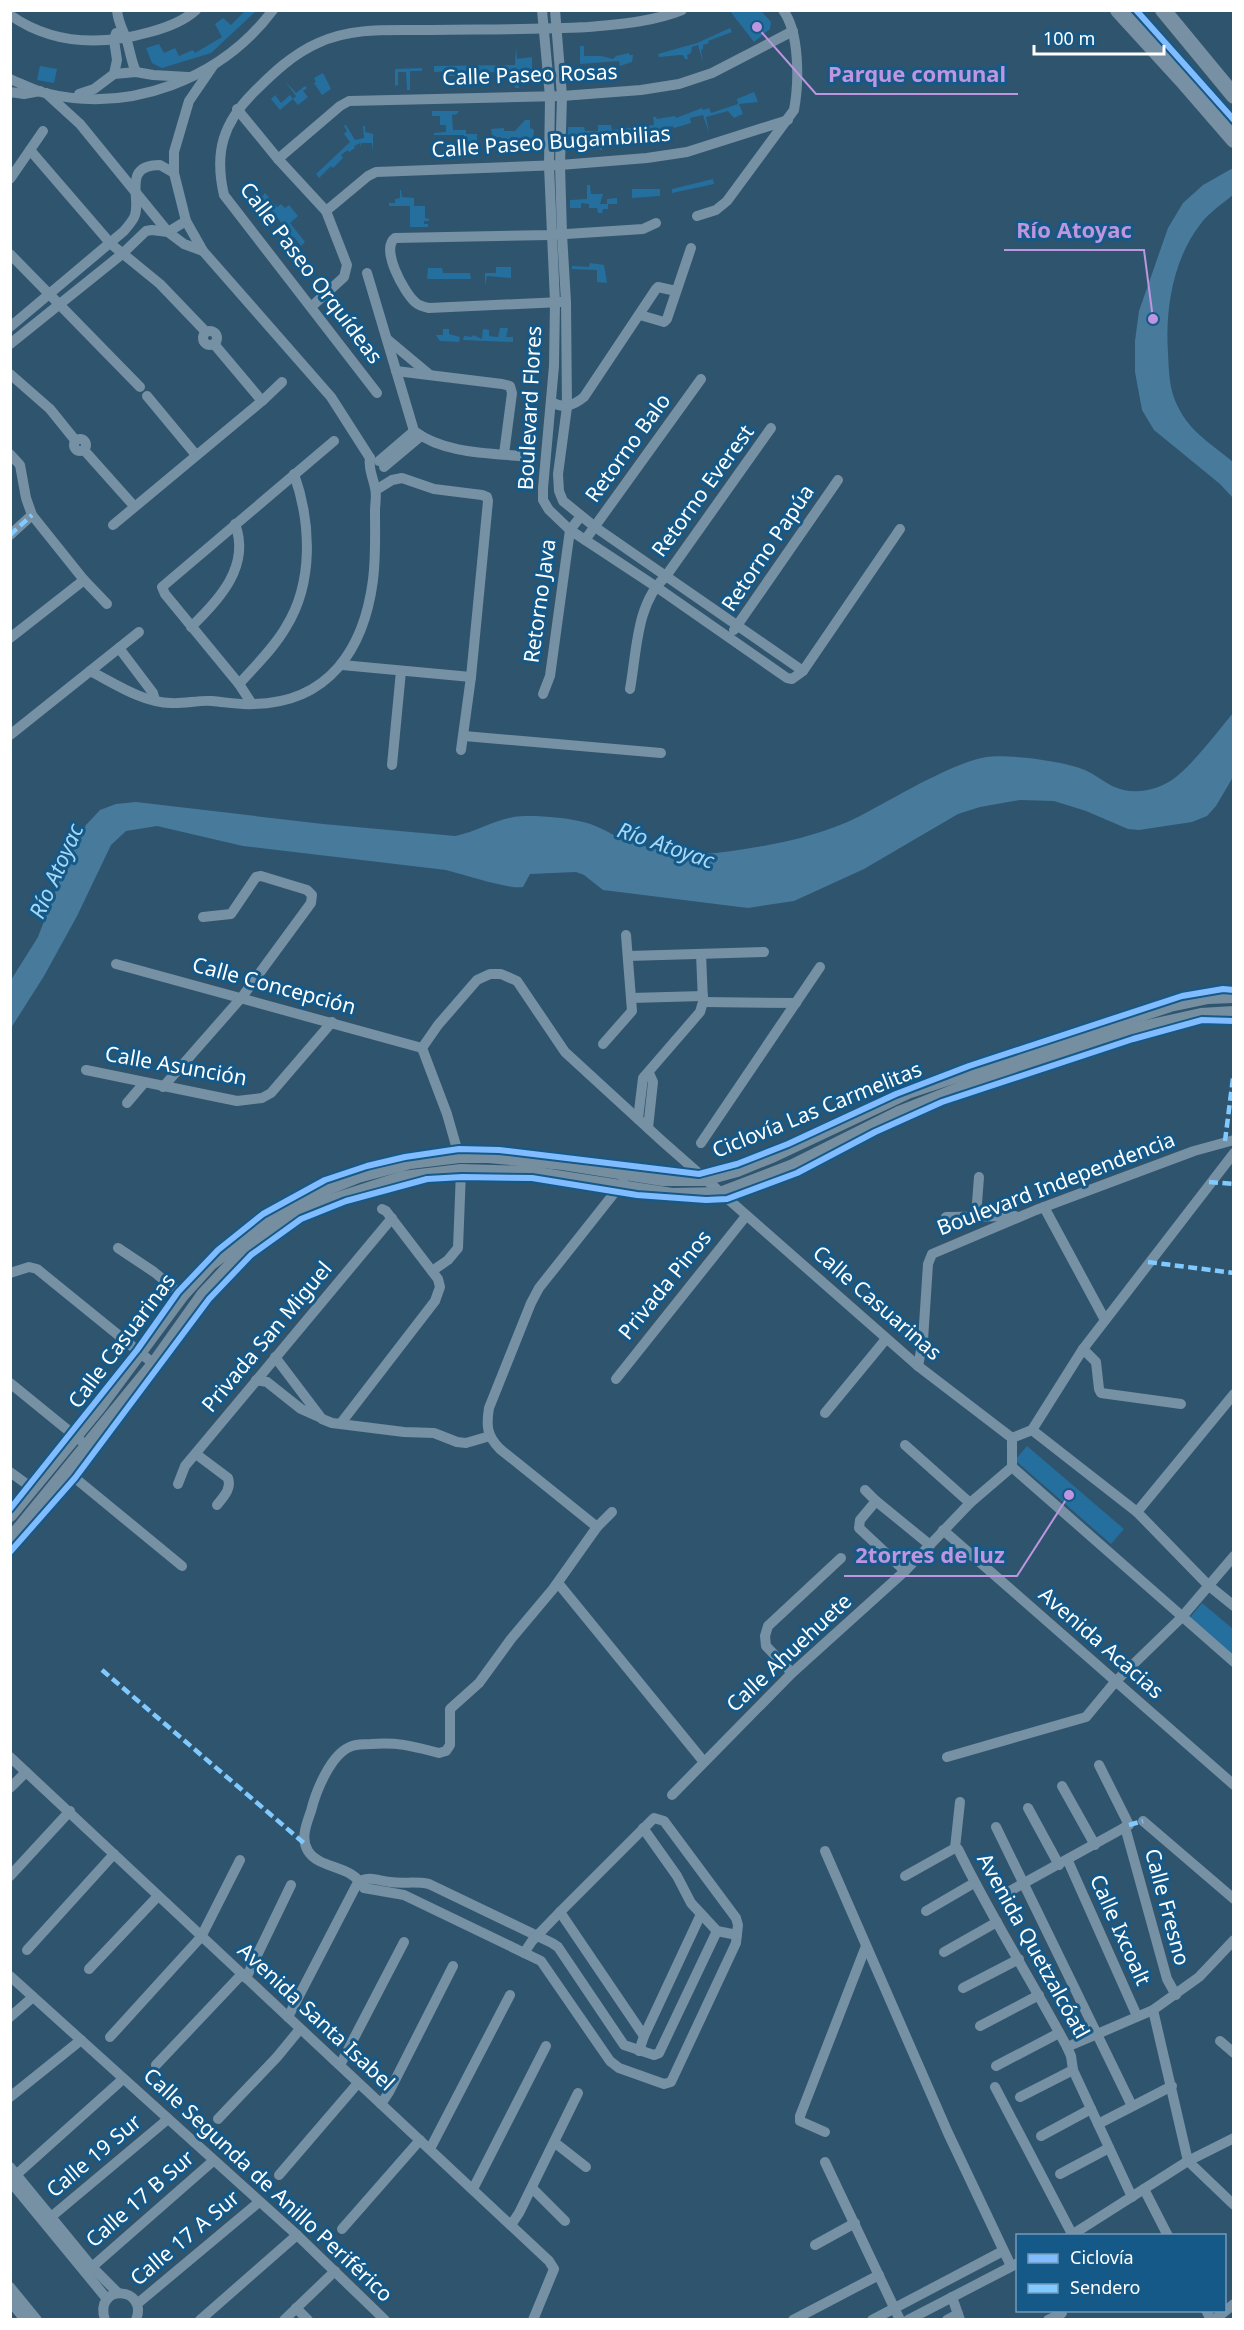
<svg xmlns="http://www.w3.org/2000/svg" width="1244" height="2330" font-family="'Noto Sans',sans-serif">
<rect width="100%" height="100%" fill="#2f546e"/>
<g fill="#256f9e">
<polygon points="245,11 256,11 211,53 162,68 152,63 146,48 159,44 164,53 175,48 179,56 193,50 195,53 222,37 215,24 223,18 231,25"/>
<polygon points="730,11 761,11 771,22 770,29 754,42"/>
<polygon points="730,28 732,32 708,41 709,43 703,45 703,49 701,50 703,62 698,45 692,47 691,53 687,55 688,59 685,59 683,55 680,55 659,57 658,54 697,43"/>
<polygon points="516,46 517,59 532,57 532,81 519,81 519,88 515,88 513,73 489,72 488,84 486,84 487,74 464,74 463,85 460,85 460,76 449,76 449,71 434,72 434,66 515,65"/>
<polygon points="580,46 584,46 584,56 601,56 613,59 616,56 629,53 629,55 633,55 632,62 620,66 619,61 580,64"/>
<polygon points="40,66 57,69 54,83 37,80"/>
<polygon points="422,68 422,71 410,71 410,90 407,90 406,72 398,72 398,85 395,86 395,69"/>
<polygon points="323,73 331,89 322,95 314,83 316,82 314,78"/>
<polygon points="284,80 296,93 305,86 307,88 303,91 308,97 298,105 293,99 280,110 271,99 275,95 281,103 290,95 293,99 296,96"/>
<polygon points="754,92 758,102 739,104 743,114 734,118 728,111 706,117 709,133 703,115 690,118 691,123 674,128 673,126 665,128 665,130 653,133 652,130 627,133 627,135 602,134 602,150 600,150 600,134 568,135 568,127 584,127 585,131 598,131 598,125 611,125 612,130 654,125 653,117 656,117 657,119 675,116 676,118 702,108 703,110 709,108 711,113 738,104 737,99"/>
<polygon points="432,111 459,111 457,114 452,115 453,130 466,130 466,134 477,134 477,142 465,142 464,135 434,135 434,133 446,132 446,125 440,125 440,116 432,116"/>
<polygon points="525,120 530,120 530,128 534,130 533,140 511,137 510,139 501,140 501,137 497,137 497,140 493,140 491,129 504,128 504,131 515,131"/>
<polygon points="346,125 355,140 364,138 363,126 365,126 365,132 373,134 373,152 372,143 361,143 361,148 360,143 354,146 355,148 349,152 348,150 341,155 343,158 333,168 331,166 319,178 316,174 350,142 344,134 347,131 344,126"/>
<polygon points="713,179 714,184 672,193 672,189"/>
<polygon points="587,185 590,185 591,194 603,194 600,204 607,204 607,199 617,198 617,204 608,204 608,209 603,209 602,213 598,213 597,208 589,208 589,204 581,203 581,208 570,208 570,200 587,199"/>
<polygon points="632,189 660,189 660,196 632,198"/>
<polygon points="400,190 401,190 402,197 414,198 414,206 425,206 425,218 429,219 429,221 424,221 424,224 428,224 428,227 410,227 410,206 389,206 389,203 395,203 395,199 400,198"/>
<path d="M265,193l12,14 4,-3 4,4 4,-3 9,11 -8,7 15,19 -4,4 -7,-9 -6,4 -2,-1 5,-4 -14,-19 -3,2c-6,-8 -5,-13 -12,-22z"/>
<polygon points="590,263 604,265 607,283 597,282 597,270 572,269 572,266 589,267"/>
<polygon points="496,267 511,267 511,278 487,276 485,286 485,273 496,273"/>
<polygon points="428,268 442,268 443,273 470,273 471,279 427,279"/>
<polygon points="500,328 508,328 506,337 513,337 513,342 463,340 464,336 472,337 473,335 482,339 483,329 489,330 489,336 498,337"/>
<polygon points="443,329 449,329 449,334 460,337 459,342 440,341 436,335 443,335"/>
<polygon points="1027,1446 1124,1529 1111,1544 1015,1460"/>
<polygon points="1202,1603 1233,1629 1233,1658 1188,1620"/>
</g>
<g fill="#487a9c">
<path d="M1233,168v27c-10,8 -23,17 -31,27 -29,36 -37,87 -34,131 1,19 1,37 10,54 12,25 35,38 55,55v36l-13,-14 -66,-54 -12,-20 -7,-38v-31l4,-30 29,-83 15,-25 20,-18z"/>
<path d="M1233,713v64l-17,29 -9,10 -15,6 -53,8 -11,-1 -42,-18 -32,-10 -34,-1 -40,7 -22,7 -94,55 -70,32 -46,7 -145,-18 -19,-15 -8,-3 -46,2 -7,13c-12,3 -61,-13 -77,-17l-203,-24 -86,-20 -31,5 -15,14 -34,71 -33,60 -33,52v-48l27,-43 32,-84 16,-28 14,-15 16,-6 20,-2 187,22 132,12c25,-5 46,-21 73,-20 20,0 40,2 59,7 11,3 22,10 33,15 35,14 74,19 112,13 42,-6 88,-15 126,-34 35,-18 91,-53 128,-60 23,-3 77,4 99,13 9,4 18,11 27,16 21,10 46,5 64,-9 18,-14 42,-46 57,-64z"/>
</g>
<g fill="none" stroke-linecap="round" stroke-linejoin="round">
<g stroke="#7690a4" stroke-width="10">
<path d="M117,10c1,12 5,18 9,28 4,12 5,23 10,34"/>
<polyline points="542,10 550,97 549,166 555,302 554,366 543,488 543,500 549,510 570,530 655,586 787,678 792,679 803,671 900,529"/>
<polyline points="555,10 562,96 560,165 562,234 566,302 567,407 558,474 559,491 563,501 595,527 803,671"/>
<path d="M10,15c43,30 91,31 140,17 15,-4 34,-11 46,-22"/>
<polyline points="213,66 189,101 174,152 174,173 186,221 203,251 331,397 370,458"/>
<polyline points="114,74 117,60 114,40 116,33"/>
<path d="M10,79c12,5 23,11 35,14 85,21 176,-14 228,-83"/>
<polyline points="10,92 24,94 40,91"/>
<polyline points="46,93 80,124 168,232 184,244 203,251"/>
<polyline points="79,94 94,89 114,74 136,72 153,75 188,77"/>
<polyline points="237,109 278,159 326,211 347,265 344,277 311,307"/>
<polyline points="30,150 111,244 160,284 206,332"/>
<polyline points="278,159 340,106 349,101 562,96 641,90 679,84 712,73 793,31"/>
<polyline points="10,179 43,131"/>
<polyline points="326,211 368,176 376,172 560,165 647,158 687,152 788,120"/>
<path d="M697,216l19,-6 11,-9 67,-91c5,-27 6,-77 -11,-100"/>
<polyline points="10,254 140,387"/>
<path d="M367,273l47,158c32,24 79,22 117,26"/>
<path d="M561,302l-132,6c-5,-1 -10,-2 -14,-6 -11,-10 -35,-53 -20,-64l156,-3 92,-6 13,-6"/>
<polyline points="640,315 664,322 667,319 691,248"/>
<path d="M10,327l114,-96c4,-5 9,-10 11,-16 6,-18 -13,-50 25,-50l14,8"/>
<circle cx="210" cy="338" r="7"/>
<polyline points="387,339 430,375"/>
<polyline points="10,344 122,254 146,231 152,230 168,232 186,221"/>
<polyline points="214,344 262,401"/>
<polyline points="396,371 502,384 510,386 512,393 504,454"/>
<polyline points="10,374 50,409 75,440"/>
<path d="M377,393l-153,-198c-10,-43 -1,-72 30,-103 19,-19 39,-38 64,-49 32,-15 68,-13 103,-13 56,-1 112,0 167,-3 32,-3 64,-5 94,-17"/>
<polyline points="147,396 196,455"/>
<path d="M551,402c13,7 22,4 33,-5l72,-108 2,-2 18,4"/>
<circle cx="80" cy="445" r="6"/>
<polyline points="84,450 134,506"/>
<polyline points="10,454 20,465 26,498 32,515 84,580 107,604"/>
<polyline points="379,461 414,431"/>
<polyline points="384,467 421,436"/>
<polyline points="376,490 392,480 402,478 434,489 482,495 487,497 488,501 471,677 461,750"/>
<polyline points="113,525 262,401 282,382"/>
<polyline points="10,535 32,515"/>
<polyline points="585,540 701,379"/>
<path d="M191,627c28,-27 60,-61 44,-103"/>
<polyline points="734,630 838,480"/>
<polyline points="10,638 84,580"/>
<polyline points="119,648 153,693 155,700"/>
<polyline points="342,665 471,677"/>
<path d="M90,671c24,12 53,32 81,32 13,1 27,-3 41,-2 13,1 27,4 41,3 76,-1 111,-55 120,-124 3,-24 2,-45 2,-69 0,-7 2,-16 0,-23 -2,-12 -7,-18 -5,-30"/>
<path d="M239,684c16,-18 35,-36 47,-57 28,-45 25,-105 8,-153"/>
<path d="M630,689c7,-38 6,-86 36,-113l105,-148"/>
<polyline points="543,694 550,676 570,530 581,516"/>
<polyline points="252,704 239,684 165,594 162,587 334,441"/>
<polyline points="10,735 139,632"/>
<polyline points="464,736 661,753"/>
<polyline points="392,765 401,671"/>
<polyline points="628,956 764,952"/>
<polyline points="116,964 422,1048"/>
<polyline points="631,998 703,996"/>
<polyline points="703,1002 796,1003"/>
<polyline points="603,1044 632,1011 626,935"/>
<polyline points="422,1048 438,1025 477,980 490,974 501,974 517,981 565,1052 662,1141 918,1366 1012,1438"/>
<polyline points="422,1048 447,1114 459,1156"/>
<polyline points="86,1070 237,1101 262,1098 271,1093 332,1022"/>
<polyline points="163,1087 242,997 311,903 312,895 307,890 261,876 256,877 231,914 203,917"/>
<polyline points="127,1103 144,1083"/>
<polyline points="638,1119 643,1078 700,1012 703,1002 701,954"/>
<polyline points="648,1128 653,1082 649,1073"/>
<polyline points="701,1143 820,967"/>
<polyline points="1044,1207 1105,1320"/>
<polyline points="976,1216 979,1177"/>
<polyline points="946,1217 1015,1216"/>
<polyline points="118,1248 154,1272 182,1295"/>
<polyline points="432,1271 448,1260 458,1248 461,1171"/>
<polyline points="10,1273 29,1267 37,1269 154,1364"/>
<polyline points="1083,1349 1096,1362 1099,1389 1101,1393 1181,1404"/>
<polyline points="275,1357 322,1419 332,1423 404,1432 434,1433 457,1442 466,1443 490,1436"/>
<polyline points="918,1366 923,1340 928,1264 932,1254 1036,1210 1194,1151 1234,1140"/>
<polyline points="616,1379 746,1216"/>
<polyline points="256,1380 267,1382 301,1409 319,1417"/>
<polyline points="10,1383 80,1440"/>
<polyline points="825,1413 886,1339"/>
<polyline points="341,1423 435,1301 440,1287 438,1279 386,1211 382,1209"/>
<polyline points="1032,1430 1137,1512 1208,1585 1234,1606"/>
<polyline points="1012,1438 1032,1430 1083,1349 1234,1153"/>
<polyline points="1012,1438 1012,1467 1234,1662"/>
<polyline points="905,1445 970,1503"/>
<path d="M196,1454l32,24c4,11 -5,19 -11,27"/>
<polyline points="10,1472 32,1488"/>
<polyline points="56,1484 75,1478 182,1566"/>
<polyline points="178,1484 185,1466 392,1218"/>
<polyline points="865,1490 876,1501 930,1545"/>
<polyline points="876,1501 860,1520 859,1528 905,1571"/>
<polyline points="1137,1512 1234,1394"/>
<path d="M597,1527l-97,-78c-13,-13 -14,-23 -11,-41l42,-105 8,-15 84,-106"/>
<polyline points="943,1530 1234,1785"/>
<polyline points="558,1583 704,1762"/>
<polyline points="792,1673 766,1646 765,1636 768,1626 841,1558"/>
<polyline points="10,1757 549,2261 554,2269 533,2320"/>
<polyline points="947,1757 1086,1717 1115,1682 1181,1618 1234,1556"/>
<polyline points="1062,1786 1095,1845"/>
<polyline points="10,1788 26,1772"/>
<polyline points="672,1795 792,1673 905,1571 970,1503 1012,1467"/>
<polyline points="1028,1808 1059,1865"/>
<polyline points="1143,1821 1234,1899"/>
<polyline points="996,1827 1132,2106"/>
<polyline points="1125,1827 1167,1979 1176,1995"/>
<polyline points="643,1828 677,1876 691,1903 717,1931 737,1935"/>
<path d="M955,1848l3,1c33,68 74,132 109,198l4,9 2,14 59,127"/>
<polyline points="955,1848 960,1802"/>
<polyline points="825,1851 948,2133 1011,2266"/>
<polyline points="1068,1861 1137,2016"/>
<polyline points="10,1876 70,1811"/>
<polyline points="905,1876 955,1848"/>
<path d="M360,1881c10,-5 19,0 30,1 14,2 25,-1 39,2l123,59 6,4 66,98 30,10 5,-2 58,-122"/>
<polyline points="364,1888 404,1895 541,1961 610,2061 619,2068 664,2084 671,2082 736,1943 738,1925 736,1918 664,1821 654,1818 560,1912 532,1941 524,1953"/>
<path d="M364,1888c-12,-24 -44,-18 -56,-37 -8,-13 -1,-28 3,-40 5,-20 20,-58 41,-65 6,-2 13,-2 19,-2 28,-2 41,2 68,9l7,-2 4,-6v-36l29,-26 32,-44 42,-50 44,-62 15,-15"/>
<polyline points="1008,1892 1129,1825 1099,1765"/>
<polyline points="926,1911 974,1883"/>
<polyline points="560,1912 644,2036"/>
<polyline points="27,1950 114,1854"/>
<polyline points="944,1952 997,1922"/>
<polyline points="89,1969 158,1896"/>
<polyline points="10,1976 297,2235 385,2320"/>
<polyline points="246,1978 291,1885"/>
<polyline points="963,1988 1019,1959"/>
<polyline points="1153,2010 1188,2161 1234,2205"/>
<polyline points="10,2017 33,1997"/>
<polyline points="288,2017 357,1884 360,1881"/>
<polyline points="980,2026 1039,1995"/>
<polyline points="110,2037 201,1937 240,1860"/>
<polyline points="1220,2041 1234,2053"/>
<polyline points="1067,2047 1153,2010 1199,1977 1234,1940"/>
<polyline points="639,2051 644,2036 701,1914"/>
<polyline points="156,2065 242,1974"/>
<polyline points="340,2065 404,1942"/>
<polyline points="996,2066 1059,2033"/>
<polyline points="995,2087 1072,2234"/>
<polyline points="10,2097 81,2040"/>
<polyline points="1020,2097 1073,2070"/>
<polyline points="381,2104 389,2092 453,1966"/>
<polyline points="218,2119 277,2057 300,2029"/>
<polyline points="1098,2124 1172,2086"/>
<polyline points="825,2132 800,2121 800,2116 866,1946"/>
<polyline points="1041,2136 1091,2109"/>
<polyline points="554,2142 586,2167"/>
<polyline points="430,2149 510,1995"/>
<polyline points="825,2162 900,2320"/>
<polyline points="10,2167 92,2267 118,2293"/>
<polyline points="17,2174 123,2079"/>
<polyline points="1060,2174 1109,2148"/>
<polyline points="279,2175 358,2083"/>
<polyline points="10,2181 107,2299"/>
<polyline points="532,2188 565,2221"/>
<polyline points="473,2189 546,2046"/>
<polyline points="1144,2189 1168,2236"/>
<polyline points="45,2222 168,2119"/>
<polyline points="511,2225 519,2213 578,2093"/>
<polyline points="342,2229 420,2140"/>
<polyline points="1070,2236 1188,2161 1234,2138"/>
<polyline points="815,2245 855,2223"/>
<polyline points="92,2267 213,2161"/>
<polyline points="10,2287 37,2320"/>
<polyline points="952,2297 960,2320"/>
<polyline points="10,2301 25,2320"/>
<polyline points="137,2304 259,2202"/>
<polyline points="296,2308 308,2320"/>
<polyline points="1206,2310 1211,2320"/>
<path d="M105,2320c-12,-37 44,-34 31,0"/>
<polyline points="200,2320 297,2235"/>
<polyline points="284,2320 335,2271"/>
<polyline points="793,2320 879,2275"/>
<polyline points="872,2320 1003,2251"/>
<polyline points="908,2320 1018,2263"/>
<polyline points="947,2320 958,2314"/>
<polyline points="1048,2320 1062,2313"/>
<polyline points="1214,2320 1234,2304"/>
</g>
<g stroke="#758fa1" stroke-width="14">
<polyline points="10,1515 99,1407 182,1295 210,1264 272,1218 328,1188 358,1176 410,1162 459,1156 488,1156 563,1163 663,1179 704,1179 737,1170 774,1155 910,1091 1170,1005 1208,997 1234,996"/>
<polyline points="10,1540 154,1364 203,1295 231,1265 260,1242 299,1217 332,1201 403,1178 461,1171 530,1173 672,1195 720,1194 793,1166 899,1113 960,1089 1134,1030 1201,1015 1234,1013"/>
</g>
<g stroke="#7790a3" stroke-width="16">
<polyline points="1118,10 1182,80 1234,140"/>
<polyline points="1163,10 1234,96"/>
</g>
<g stroke="#80caff" stroke-width="4.5" stroke-dasharray="9 4.5" stroke-linecap="butt">
<polyline points="10,535 32,515"/>
<polyline points="1225,1141 1233,1078"/>
<polyline points="1209,1182 1234,1184"/>
<polyline points="1148,1262 1234,1273"/>
<polyline points="102,1670 305,1844"/>
<polyline points="1129,1825 1143,1821"/>
</g>
<defs>
<g id="cycleway">
<polyline points="1136,10 1234,120"/>
<polyline points="10,1509 137,1350 178,1292 218,1250 263,1214 325,1180 367,1166 405,1157 459,1149 499,1150 699,1174 737,1164 788,1144 896,1094 969,1066 1182,996 1223,989 1234,990"/>
<polyline points="10,1552 75,1478 209,1299 251,1255 301,1219 346,1201 427,1179 462,1177 532,1178 637,1195 706,1200 727,1199 797,1173 875,1132 942,1102 1133,1039 1202,1020 1234,1021"/>
</g>
</defs>
<use href="#cycleway" stroke="#155988" stroke-width="10"/>
<use href="#cycleway" stroke="#80bcff" stroke-width="6"/>
</g>
<g text-anchor="middle" stroke-width="6" stroke-linejoin="round" paint-order="stroke">
<g font-size="21" fill="#fff" stroke="#155988">
<text transform="translate(530 75) rotate(-2)" y="7">Calle Paseo Rosas</text>
<text transform="translate(551 142) rotate(-4)" y="7">Calle Paseo Bugambilias</text>
<text transform="translate(311 273) rotate(53)" y="7">Calle Paseo Orquídeas</text>
<text transform="translate(530 408) rotate(-87)" y="7">Boulevard Flores</text>
<text transform="translate(628 448) rotate(-54)" y="7">Retorno Balo</text>
<text transform="translate(703 491) rotate(-54)" y="7">Retorno Everest</text>
<text transform="translate(768 548) rotate(-56)" y="7">Retorno Papúa</text>
<text transform="translate(540 601) rotate(-82)" y="7">Retorno Java</text>
<text transform="translate(274 986) rotate(15)" y="7">Calle Concepción</text>
<text transform="translate(176 1066) rotate(10)" y="7">Calle Asunción</text>
<text transform="translate(817 1110) rotate(-22)" y="7">Ciclovía Las Carmelitas</text>
<text transform="translate(1056 1184) rotate(-21)" y="7">Boulevard Independencia</text>
<text transform="translate(665 1285) rotate(-51)" y="7">Privada Pinos</text>
<text transform="translate(877 1303) rotate(41)" y="7">Calle Casuarinas</text>
<text transform="translate(267 1337) rotate(-50)" y="7">Privada San Miguel</text>
<text transform="translate(122 1341) rotate(-53)" y="7">Calle Casuarinas</text>
<text transform="translate(1101 1643) rotate(41)" y="7">Avenida Acacias</text>
<text transform="translate(789 1653) rotate(-43)" y="7">Calle Ahuehuete</text>
<text transform="translate(1167 1907) rotate(75)" y="7">Calle Fresno</text>
<text transform="translate(1120 1930) rotate(66)" y="7">Calle Ixcoalt</text>
<text transform="translate(1033 1946) rotate(61)" y="7">Avenida Quetzalcóatl</text>
<text transform="translate(316 2017) rotate(43)" y="7">Avenida Santa Isabel</text>
<text transform="translate(94 2156) rotate(-40)" y="7">Calle 19 Sur</text>
<text transform="translate(268 2185) rotate(43)" y="7">Calle Segunda de Anillo Periférico</text>
<text transform="translate(140 2199) rotate(-41)" y="7">Calle 17 B Sur</text>
<text transform="translate(185 2238) rotate(-40)" y="7">Calle 17 A Sur</text>
</g>
<g font-size="22" font-style="italic" fill="#a6d8f6" stroke="#155988">
<text transform="translate(666 845) rotate(19)" y="8">Río Atoyac</text>
<text transform="translate(56 871) rotate(-66)" y="8">Río Atoyac</text>
</g>
</g>
<path fill="none" stroke="#bd96df" stroke-width="2" d="M757 27L816 94H1018M1153 319L1144 250H1004M1069 1495L1017 1576H844"/>
<g fill="#bd96df" stroke="#155988" stroke-width="2">
<circle cx="757" cy="27" r="6"/>
<circle cx="1153" cy="319" r="6"/>
<circle cx="1069" cy="1495" r="6"/>
</g>
<g font-size="22" text-anchor="middle" font-weight="bold" fill="#bd96df" stroke="#155988" stroke-width="6" stroke-linejoin="round" paint-order="stroke">
<text x="917" y="82">Parque comunal</text>
<text x="1074" y="238">Río Atoyac</text>
<text x="930" y="1563">2torres de luz</text>
</g>
<rect width="1244" height="2330" fill="none" stroke="#ffffff" stroke-width="24"/>
<rect x="1016" y="2234" width="210" height="78" fill="#155988" stroke="#739bb8" stroke-width="1.5"/>
<rect x="1028" y="2254" width="30" height="9" fill="#80bcff" stroke="#739bb8" stroke-width="1.5"/>
<text x="1070" y="2264" font-size="18" fill="#ffffff">Ciclovía</text>
<rect x="1028" y="2284" width="30" height="9" fill="#80caff" stroke="#739bb8" stroke-width="1.5"/>
<text x="1070" y="2294" font-size="18" fill="#ffffff">Sendero</text>
<path d="M1034 45v9h130v-9" fill="none" stroke="#ffffff" stroke-width="3"/>
<text x="1043" y="45" font-size="18" fill="#ffffff" stroke="#155988" stroke-width="4.5" paint-order="stroke">100 m</text>
</svg>
